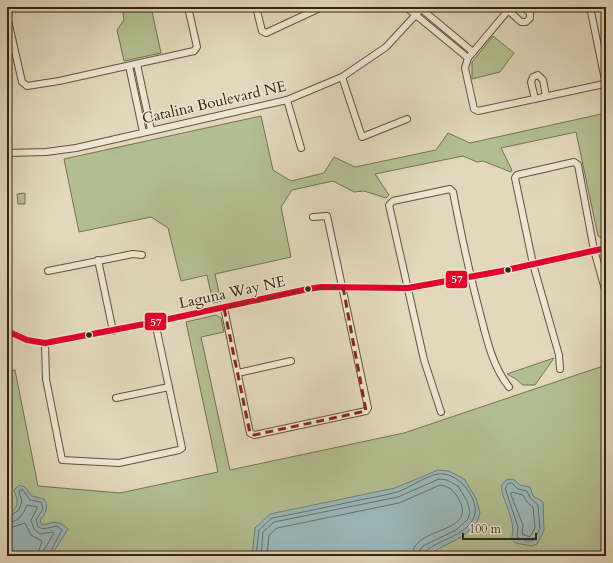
<svg xmlns="http://www.w3.org/2000/svg" width="613" height="563" font-family="Cardo,serif">
<rect width="100%" height="100%" fill="#e3d8bb"/>
<filter id="stains"><feTurbulence type="fractalNoise" baseFrequency=".005" numOctaves="4"/><feColorMatrix values="0 0 0 0 .2 0 0 0 0 .09 0 0 0 0 .02 0 0 0 .5 -.17"/></filter>
<radialGradient id="worn" r=".72"><stop offset=".6" stop-color="#630" stop-opacity="0"/><stop offset="1" stop-color="#630" stop-opacity=".3"/></radialGradient>
<g fill="#b3bf91" stroke="#74724f">
<polygon points="122,7 151,7 161,53 124,61 117,30 124,20"/>
<polygon points="493,36 514,53 500,72 472,79 472,62"/>
<polygon points="606,113 606,241 598,236 576,132 501,148 512,170 511,172 483,161 477,162 463,156 375,174 389,195 386,198 364,191 354,192 333,181 292,190 281,207 291,257 215,274 221,301 213,303 207,275 181,281 168,228 151,217 79,232 64,159 261,116 273,170 291,181 324,173 334,157 355,167 436,150 448,133 470,143"/>
<polygon points="25,193 25,204 18,204 17,194"/>
<polygon points="216,315 221,318 224,332 201,337 230,470 404,433 606,365 606,556 7,556 7,372 15,370 38,486 120,493 218,472 186,322"/>
<polygon points="554,358 535,385 523,385 516,379 507,374"/>
</g>
<g fill="#99b8ba" stroke="#717d75">
<polygon points="438,470 449,471 464,479 476,498 480,513 476,525 461,537 425,556 252,556 255,528 270,514 395,488"/>
<path d="M513,479l7,6 10,2 3,9 10,6 1,28 -7,14 -5,2 -17,-3 -3,-6c4,-17 -9,-34 -11,-51l5,-6z"/>
<path d="M19,485l6,2 7,9 12,3c5,9 2,13 -4,22l2,4c12,-3 17,-5 26,4l-17,27h-44v-41c12,-8 12,-11 7,-25z"/>
</g>
<g fill="none" stroke-linecap="round" stroke-linejoin="round">
<g stroke="#686e64" stroke-width="1">
<polygon points="512,483 518,489 527,491 530,498 538,505 540,529 533,541 526,541 517,537 518,527 505,488 508,484"/>
<polygon points="512,492 523,495 527,502 533,507 535,528 530,537 522,534 523,525 511,495"/>
<polyline points="7,518 19,510 22,501 19,492 20,490 23,490 30,500 41,502 43,509 36,520 38,527 43,529 57,526 62,530 48,556"/>
<path d="M7,523c12,-1 16,-9 20,-18l10,2v2l-6,11 3,9 6,5 12,-2 2,1 -10,17 -1,6"/>
<polyline points="7,529 25,523 31,535 42,541 37,556"/>
<path d="M256,556l3,-26 13,-12c28,-5 55,-11 83,-17 14,-3 28,-5 42,-9 13,-4 28,-16 41,-18 19,-3 40,23 37,40 -5,24 -50,28 -52,42"/>
<polyline points="261,556 263,532 274,522 398,497 439,479 447,480 458,486 467,501 470,512 468,519 456,530 423,546 419,551 418,556"/>
<path d="M267,556l2,-21 8,-7 122,-25 41,-18c8,1 13,5 17,11 25,40 -44,28 -45,60"/>
</g>
<defs>
<g id="minor">
<polyline points="256,7 262,31 266,33 322,7"/>
<polyline points="406,7 468,58"/>
<polyline points="419,7 473,52"/>
<polyline points="511,7 468,58 465,68 474,109 478,111 604,84 605,80 590,7"/>
<polyline points="508,10 521,22 526,22 530,18 530,13 523,7"/>
<polyline points="7,16 22,82 27,86 59,81 194,51 197,47 188,7"/>
<polyline points="137,64 151,130"/>
<polyline points="129,66 143,132"/>
<polyline points="342,77 362,137 407,119"/>
<polyline points="535,99 531,82 533,77 538,75 543,80 546,96"/>
<polyline points="287,100 301,148"/>
<polyline points="7,153 46,152 76,148 287,100 342,77 386,47 423,7"/>
<polyline points="98,260 113,331"/>
<polyline points="48,271 133,254 142,255"/>
<polyline points="224,308 250,433 254,435 366,411 368,408 327,216 313,217"/>
<polyline points="7,331 27,340 45,343 155,322 308,289 321,287 408,288 502,271 606,248"/>
<polyline points="45,343 46,379 62,460 119,463 179,450 182,448 155,322"/>
<polyline points="560,369 559,355 533,264 515,178 517,175 574,162 578,165 594,250 606,293"/>
<polyline points="238,373 291,361"/>
<polyline points="116,398 169,387"/>
<path d="M441,412l-17,-52 -35,-155 4,-4 57,-12 3,3c8,42 17,84 28,125 6,24 12,50 28,70"/>
</g>
</defs>
<use href="#minor" stroke="#615138" stroke-width="8"/>
<use href="#minor" stroke="#ede6d3" stroke-width="6"/>
<defs>
<polyline id="bus-1" points="7,331 27,340 45,343 155,322 308,289 321,287 408,288 502,271 606,248"/>
</defs>
<use href="#bus-1" stroke="#ede6d3" stroke-width="9"/>
<use href="#bus-1" stroke="#e4002b" stroke-width="6"/>
</g>
<path fill="none" stroke="#8f2418" stroke-width="3" stroke-dasharray="8 5" stroke-linejoin="round" d="M343,287l23,124 -112,24 -4,-2 -26,-125 84,-19z"/>
<g fill="#36240d" stroke="#ede6d3" stroke-width="1.5">
<circle cx="508" cy="270" r="3.5"/>
<circle cx="308" cy="289" r="3.5"/>
<circle cx="89" cy="335" r="3.5"/>
</g>
<g text-anchor="middle" stroke-width="3" stroke-linejoin="round" paint-order="stroke">
<g font-size="15" fill="#36240d" stroke="#ede6d3">
<text transform="translate(214 102) rotate(-13)" y="5">Catalina Boulevard NE</text>
<text transform="translate(232 292) rotate(-12)" y="5">Laguna Way NE</text>
</g>
</g>
<g stroke="#ede6d3" stroke-width="1.5">
<rect x="445" y="270" width="23" height="19" rx="4" fill="#e4002b"/>
<rect x="144" y="312" width="23" height="19" rx="4" fill="#e4002b"/>
</g>
<g font-size="11" text-anchor="middle" font-weight="bold" fill="#fff">
<text x="457" y="283">57</text>
<text x="156" y="326">57</text>
</g>
<rect width="613" height="563" fill="none" stroke="#e3d8bb" stroke-width="24"/>
<rect x="8" y="8" width="597" height="547" fill="none" stroke="#36240d" stroke-width="2"/>
<rect x="12" y="12" width="589" height="539" fill="none" stroke="#36240d"/>
<path d="M463 533v6h73v-6" fill="none" stroke="#36240d" stroke-width="2"/>
<text x="469" y="533" font-size="12" fill="#36240d" stroke="#ede6d3" stroke-width="3" paint-order="stroke">100 m</text>
<rect width="100%" height="100%" filter="url(#stains)"/>
<rect width="100%" height="100%" fill="url(#worn)"/>
</svg>
